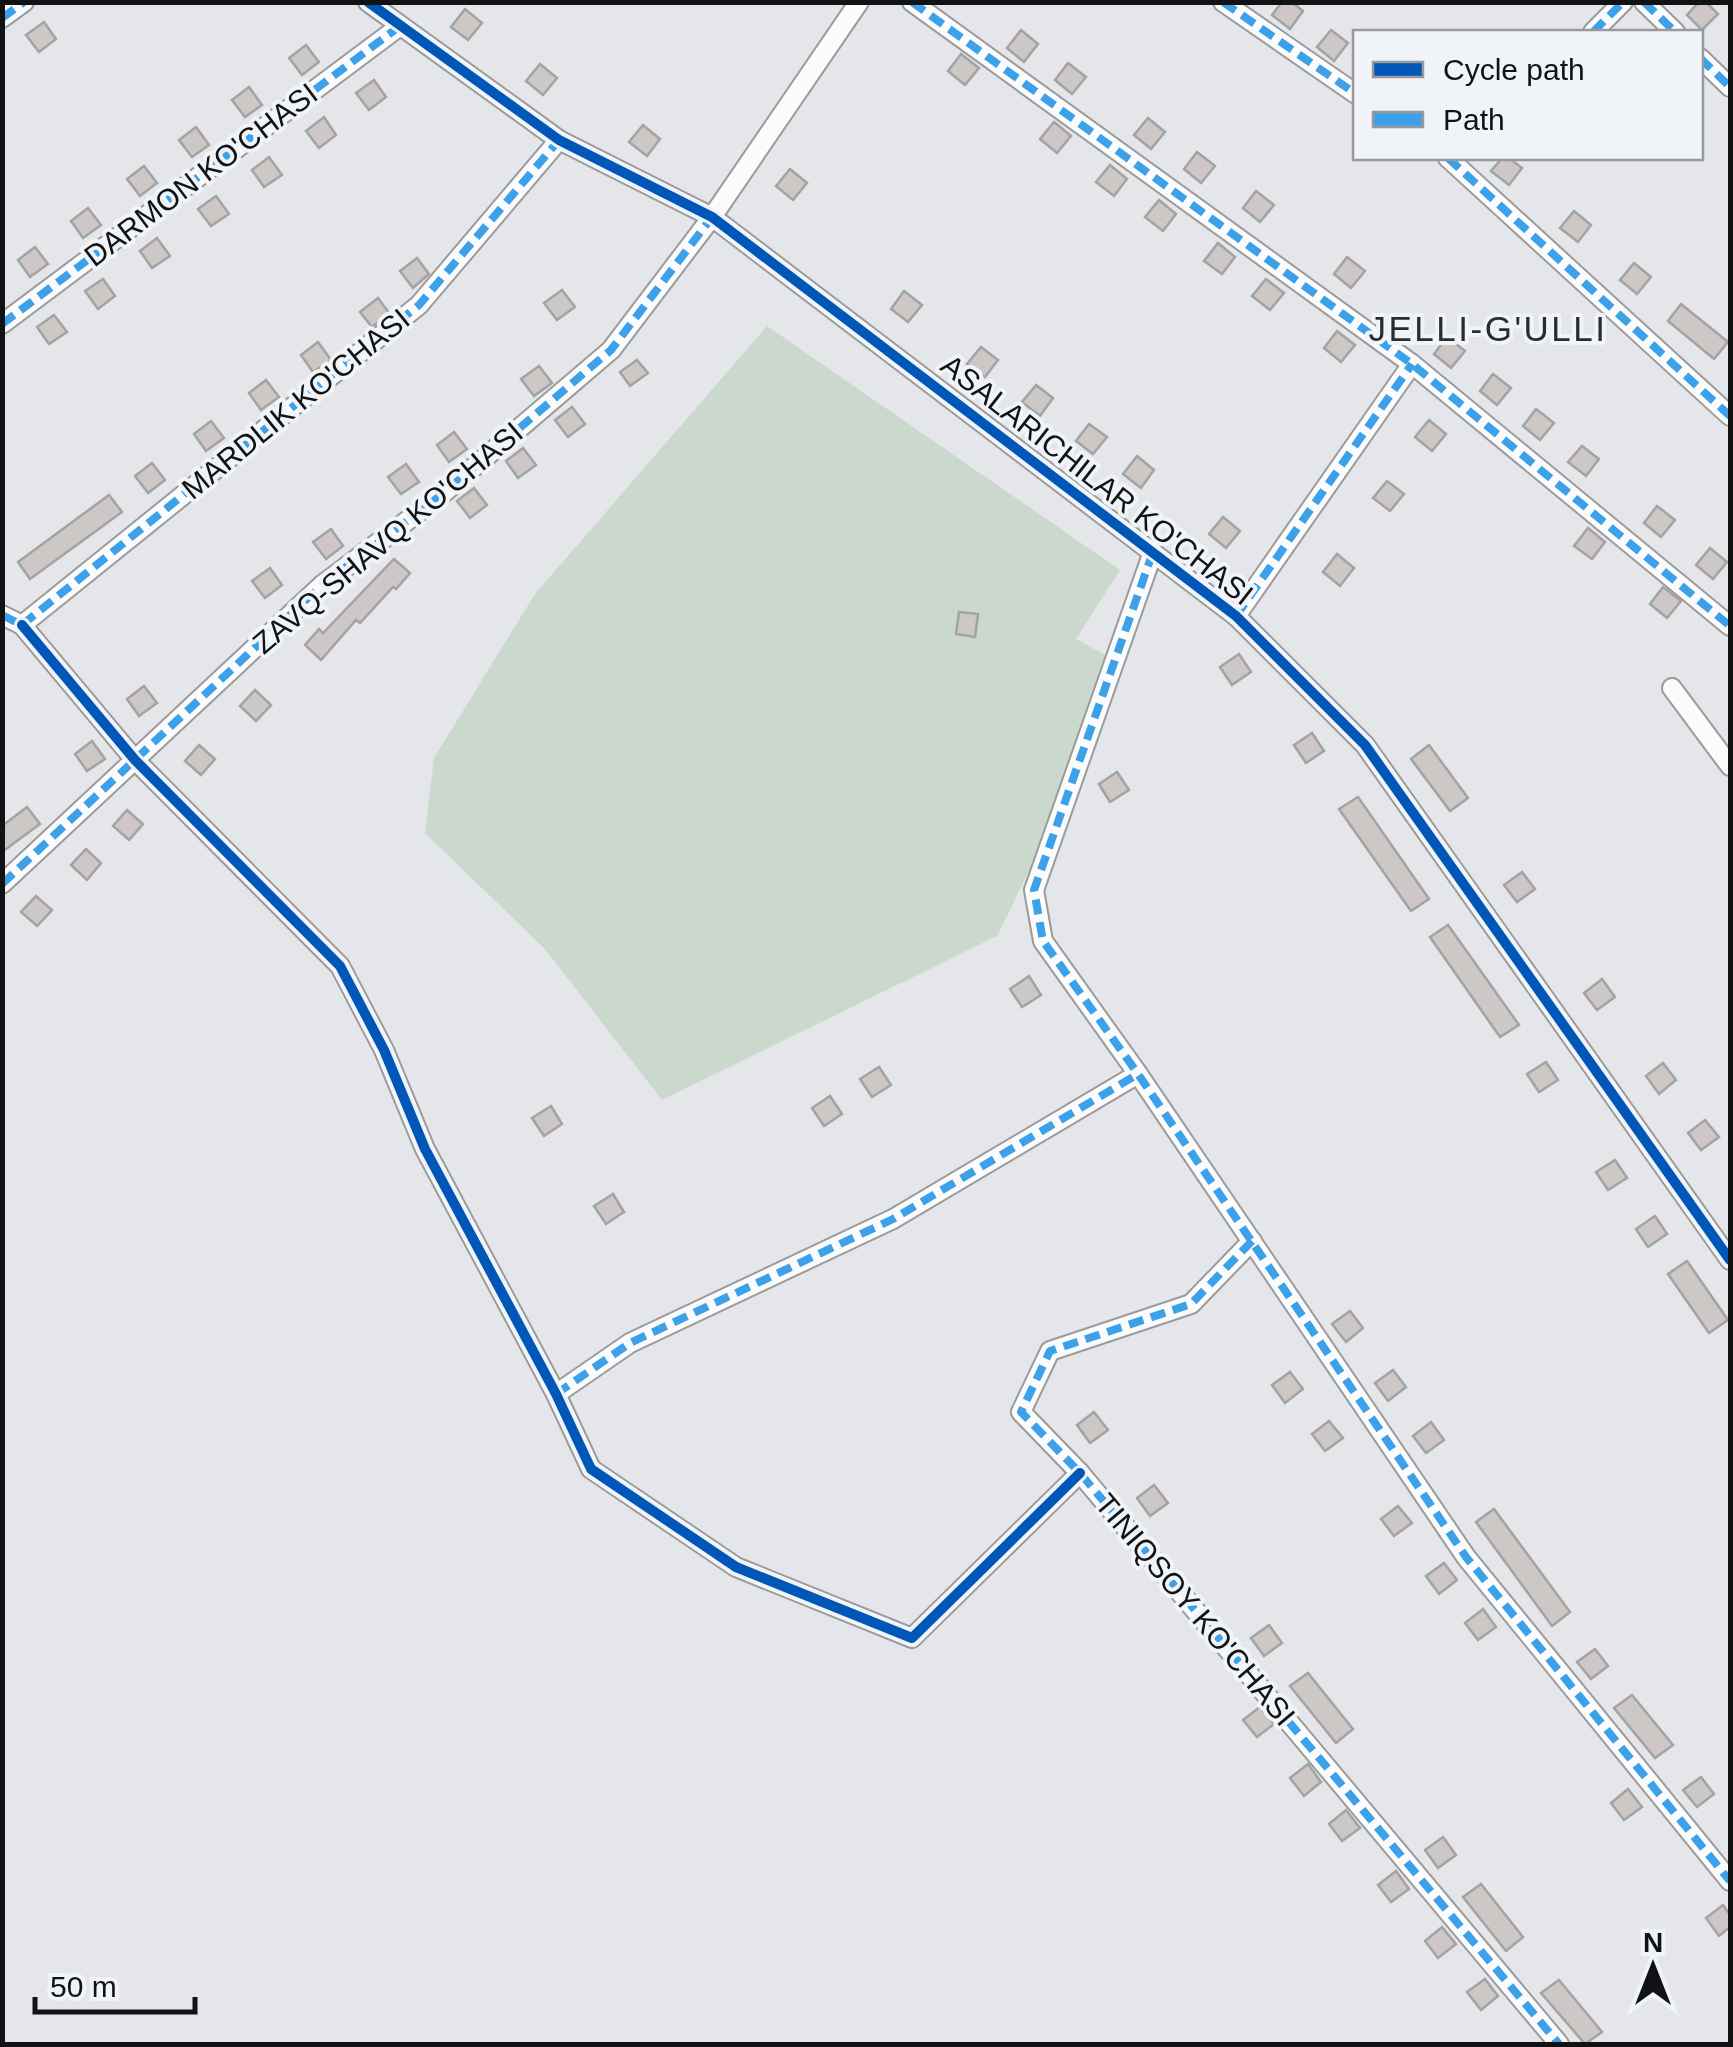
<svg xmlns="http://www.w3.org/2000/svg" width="1733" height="2047" font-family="Helvetica,sans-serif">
<rect width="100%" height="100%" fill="#e4e6e9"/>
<polygon fill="#cbd8ce" points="767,326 1120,570 1076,639 1107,656 1057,814 997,936 662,1100 545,949 425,833 434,758 535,594"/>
<g fill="#cdc7c5" stroke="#a3a3a4" stroke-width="2.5">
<polygon points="1282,2 1292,2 1303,11 1290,29 1272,15"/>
<polygon points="1699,2 1706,2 1718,14 1702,30 1687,15"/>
<polygon points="465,9 482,23 468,40 451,27"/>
<polygon points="44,22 56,39 39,52 26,35"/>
<polygon points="1021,30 1038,44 1024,62 1007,48"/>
<polygon points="1331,30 1348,43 1334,61 1317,47"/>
<polygon points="306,45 319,62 302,75 289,58"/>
<polygon points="961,54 979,68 965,85 948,71"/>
<polygon points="1068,63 1086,77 1072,94 1055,80"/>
<polygon points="540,64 557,78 543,95 526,81"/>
<polygon points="374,80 386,97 369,110 356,93"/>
<polygon points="249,87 262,105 245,117 232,100"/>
<polygon points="324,117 336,135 319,148 306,131"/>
<polygon points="1148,118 1165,132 1151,149 1134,135"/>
<polygon points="1054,122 1071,136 1057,153 1040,139"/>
<polygon points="643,125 660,139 647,156 629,142"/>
<polygon points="196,127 209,145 192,157 179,140"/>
<polygon points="1197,152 1215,166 1201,183 1184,169"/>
<polygon points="269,157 282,175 264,187 252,170"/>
<polygon points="1502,158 1509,158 1522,168 1509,185 1491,171"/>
<polygon points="1110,165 1127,179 1114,196 1096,182"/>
<polygon points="144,166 157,183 140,196 127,179"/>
<polygon points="790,169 807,183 793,200 776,186"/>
<polygon points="1256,191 1274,205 1260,222 1243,208"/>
<polygon points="216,196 229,214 211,226 198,209"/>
<polygon points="1159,200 1176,214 1163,231 1145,217"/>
<polygon points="88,208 101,225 83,238 71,221"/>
<polygon points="1574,211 1591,225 1578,242 1560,228"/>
<polygon points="157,238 170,256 152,268 140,251"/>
<polygon points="1218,243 1235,257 1222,274 1204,261"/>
<polygon points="35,247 48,264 30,277 18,260"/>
<polygon points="1347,257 1365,271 1351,288 1334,274"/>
<polygon points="417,258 429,274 413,288 400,271"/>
<polygon points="1634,263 1651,277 1637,294 1620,280"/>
<polygon points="103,279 115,296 98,309 85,291"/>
<polygon points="1266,279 1284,293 1270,310 1252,296"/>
<polygon points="562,290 575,307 557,320 544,303"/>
<polygon points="904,291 922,305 908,322 891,309"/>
<polygon points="378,298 389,313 372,327 360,312"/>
<polygon points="1681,304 1728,342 1714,359 1668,321"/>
<polygon points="54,315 67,332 49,344 37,327"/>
<polygon points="1337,331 1355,345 1341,362 1324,348"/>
<polygon points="1447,337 1465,351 1451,368 1434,354"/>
<polygon points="318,342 331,360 313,372 301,355"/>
<polygon points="981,347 998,360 985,377 967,364"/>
<polygon points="637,360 648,373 630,386 620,372"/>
<polygon points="539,366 552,383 534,396 521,379"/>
<polygon points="1493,374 1511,388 1497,405 1480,391"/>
<polygon points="266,380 279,397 261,410 249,393"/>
<polygon points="1036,385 1053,398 1040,416 1022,402"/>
<polygon points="572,407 585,424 568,437 555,420"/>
<polygon points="1536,409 1554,423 1540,440 1523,426"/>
<polygon points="1429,420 1446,434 1432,451 1415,437"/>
<polygon points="211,421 224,438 206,451 194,434"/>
<polygon points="1089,424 1107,437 1093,454 1076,441"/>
<polygon points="454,432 467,449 449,462 437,445"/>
<polygon points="1582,446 1599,459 1586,476 1568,462"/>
<polygon points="523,448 536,465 518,478 506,461"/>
<polygon points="1137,456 1154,470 1141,488 1123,474"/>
<polygon points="152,463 165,480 148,493 135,476"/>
<polygon points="406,464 419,482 401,494 388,477"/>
<polygon points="1387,481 1404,494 1390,511 1373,498"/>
<polygon points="474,488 487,505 470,518 457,501"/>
<polygon points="109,495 122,512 30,579 18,562"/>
<polygon points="1657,506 1675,520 1661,537 1644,523"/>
<polygon points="1223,517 1240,531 1226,548 1209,534"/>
<polygon points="1588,528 1605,542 1592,559 1574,546"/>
<polygon points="331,529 343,546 326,559 313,542"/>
<polygon points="1710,548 1727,562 1713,579 1696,565"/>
<polygon points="1337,554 1354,568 1340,586 1323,572"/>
<polygon points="394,559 410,573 396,589 393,587 360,623 356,620 321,660 305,645 319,629 323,633"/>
<polygon points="270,568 282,585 265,598 252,581"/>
<polygon points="1663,587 1681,601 1667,618 1650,604"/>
<polygon points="959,612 978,614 975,637 956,634"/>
<polygon points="1239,654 1251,672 1232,685 1220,667"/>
<polygon points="144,686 157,703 139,716 127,699"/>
<polygon points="255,690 271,705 256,721 240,706"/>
<polygon points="1312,733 1324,751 1306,763 1294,745"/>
<polygon points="92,741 105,759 87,771 75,754"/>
<polygon points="199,745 215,759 201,775 185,761"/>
<polygon points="1429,745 1468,798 1450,811 1411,759"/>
<polygon points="1117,772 1129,790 1110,802 1099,784"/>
<polygon points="1358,797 1429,899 1411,911 1339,809"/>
<polygon points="27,807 40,824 2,852 2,826"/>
<polygon points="127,810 143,824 129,840 113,826"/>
<polygon points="86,849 101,863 87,880 71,865"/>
<polygon points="1522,872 1535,889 1517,902 1504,885"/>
<polygon points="36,896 52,910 37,926 21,912"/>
<polygon points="1448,925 1519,1025 1500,1037 1430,937"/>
<polygon points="1029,976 1041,995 1022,1007 1010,989"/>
<polygon points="1602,979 1615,997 1597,1010 1584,993"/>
<polygon points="1546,1062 1558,1080 1539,1092 1527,1074"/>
<polygon points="1663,1063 1676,1080 1659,1094 1646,1076"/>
<polygon points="879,1067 891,1085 872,1097 860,1079"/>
<polygon points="830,1096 842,1114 824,1126 812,1108"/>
<polygon points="551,1106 562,1124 544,1136 532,1118"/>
<polygon points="1705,1120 1719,1137 1701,1150 1688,1133"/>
<polygon points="1615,1160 1627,1178 1608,1190 1596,1172"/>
<polygon points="613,1194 624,1212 606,1224 594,1206"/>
<polygon points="1655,1216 1667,1234 1648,1247 1636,1229"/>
<polygon points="1687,1261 1728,1320 1709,1333 1668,1274"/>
<polygon points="1350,1311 1363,1328 1346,1342 1332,1324"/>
<polygon points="1393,1370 1406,1387 1388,1401 1375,1383"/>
<polygon points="1290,1372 1303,1389 1285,1403 1272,1385"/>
<polygon points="1094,1412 1108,1430 1090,1443 1077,1425"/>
<polygon points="1329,1421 1343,1438 1325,1451 1312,1434"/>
<polygon points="1431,1422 1444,1440 1426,1453 1413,1436"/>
<polygon points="1154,1485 1168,1503 1150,1516 1137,1498"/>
<polygon points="1398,1506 1412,1523 1394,1536 1381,1519"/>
<polygon points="1494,1509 1570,1612 1552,1626 1476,1522"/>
<polygon points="1444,1563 1457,1580 1439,1594 1426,1576"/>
<polygon points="1483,1609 1496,1627 1478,1640 1465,1623"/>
<polygon points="1269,1625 1282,1643 1264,1656 1251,1638"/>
<polygon points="1595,1649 1608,1666 1591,1679 1577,1662"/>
<polygon points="1308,1673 1353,1729 1336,1743 1290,1686"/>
<polygon points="1632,1695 1673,1745 1655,1758 1614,1708"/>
<polygon points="1260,1707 1274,1724 1257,1737 1243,1720"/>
<polygon points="1308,1764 1321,1782 1304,1796 1290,1778"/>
<polygon points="1701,1777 1714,1794 1697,1807 1683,1790"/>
<polygon points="1628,1789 1642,1807 1624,1820 1611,1803"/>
<polygon points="1346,1810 1360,1828 1342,1841 1329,1824"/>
<polygon points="1443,1837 1456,1855 1438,1868 1425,1850"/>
<polygon points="1396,1871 1409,1889 1391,1902 1378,1885"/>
<polygon points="1481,1884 1523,1937 1506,1951 1463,1897"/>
<polygon points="1723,1905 1730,1915 1730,1927 1719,1936 1706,1918"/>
<polygon points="1442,1927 1456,1944 1438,1958 1425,1941"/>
<polygon points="1485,1979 1498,1996 1481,2010 1467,1992"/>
<polygon points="1559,1980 1602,2032 1585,2044 1541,1993"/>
</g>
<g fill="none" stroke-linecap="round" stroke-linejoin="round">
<defs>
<g id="minor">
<polyline points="368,2 559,140 712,217 1236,616 1365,745 1730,1260"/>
<polyline points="912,2 1412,364 1730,626"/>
<polyline points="1223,2 1356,94"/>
<polyline points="1644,2 1675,32"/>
<polyline points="2,18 24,2"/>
<polyline points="1593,32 1623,2"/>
<polyline points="1700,58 1730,87"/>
<polyline points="1448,158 1730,416"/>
<polyline points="2,324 400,26"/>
<polyline points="1153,552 1034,890 1043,941 1138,1074 1466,1557 1730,1881"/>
<polyline points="2,615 22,625 419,305 559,140"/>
<polyline points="1236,616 1412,364"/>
<polyline points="22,625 135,760 340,966 384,1050 425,1149 556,1394 591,1469 736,1567 912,1638 1080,1473"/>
<polyline points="1672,688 1730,766"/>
<polyline points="2,884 322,585 440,496 611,350 712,217 859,2"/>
<polyline points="1252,1241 1191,1304 1050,1351 1021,1412 1080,1473 1559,2044"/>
<polyline points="556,1394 630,1343 893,1219 1138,1074"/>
</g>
</defs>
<use href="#minor" stroke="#9a9b9d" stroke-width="22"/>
<use href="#minor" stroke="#fbfbfc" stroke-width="18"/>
<g stroke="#3da1ea" stroke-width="8" stroke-dasharray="15 8" stroke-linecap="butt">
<polyline points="912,2 1412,364 1730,626"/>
<polyline points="1223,2 1356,94"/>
<polyline points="1644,2 1675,32"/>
<polyline points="2,18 24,2"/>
<polyline points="1593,32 1623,2"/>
<polyline points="1700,58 1730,87"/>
<polyline points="1448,158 1730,416"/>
<polyline points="2,324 400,26"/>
<polyline points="1153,552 1034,890 1043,941 1138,1074 1466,1557 1730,1881"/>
<polyline points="2,615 22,625 419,305 559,140"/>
<polyline points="1236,616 1412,364"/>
<polyline points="2,884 322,585 440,496 611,350 712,217"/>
<polyline points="1252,1241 1191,1304 1050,1351 1021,1412 1080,1473 1559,2044"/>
<polyline points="556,1394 630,1343 893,1219 1138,1074"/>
</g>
<defs>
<g id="cycleway">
<polyline points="368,2 559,140 712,217 1236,616 1365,745 1730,1260"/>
<polyline points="22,625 135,760 340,966 384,1050 425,1149 556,1394 591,1469 736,1567 912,1638 1080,1473"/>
</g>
</defs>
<use href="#cycleway" stroke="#f0f3f7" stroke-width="16"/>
<use href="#cycleway" stroke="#0057b8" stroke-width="10"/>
</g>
<g text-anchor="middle" stroke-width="8" stroke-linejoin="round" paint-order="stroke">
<g font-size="30" fill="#111213" stroke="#f0f3f7">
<text transform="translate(201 175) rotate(-37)" y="10">DARMON KO'CHASI</text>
<text transform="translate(296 404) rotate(-39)" y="10">MARDLIK KO'CHASI</text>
<text transform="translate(1097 480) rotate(38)" y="10">ASALARICHILAR KO'CHASI</text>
<text transform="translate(388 538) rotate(-40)" y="10">ZAVQ-SHAVQ KO'CHASI</text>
<text transform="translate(1195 1610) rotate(50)" y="10">TINIQSOY KO'CHASI</text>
</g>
<g font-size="35" letter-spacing="2.5" fill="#2a2d30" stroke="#f0f3f7">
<text x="1488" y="341">JELLI-G'ULLI</text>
</g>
</g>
<rect width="1733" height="2047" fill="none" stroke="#111213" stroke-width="10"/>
<rect x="1353" y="30" width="350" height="130" fill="#f0f3f7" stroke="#97999c" stroke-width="2.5"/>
<rect x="1373" y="62" width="50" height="15" fill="#0057b8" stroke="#97999c" stroke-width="2.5"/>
<text x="1443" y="80" font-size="30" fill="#111213">Cycle path</text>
<rect x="1373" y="112" width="50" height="15" fill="#3da1ea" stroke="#97999c" stroke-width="2.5"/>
<text x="1443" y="130" font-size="30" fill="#111213">Path</text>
<g transform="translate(1653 1967)" stroke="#f0f3f7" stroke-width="8" paint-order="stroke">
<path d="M0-8L18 38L0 25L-18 38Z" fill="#111213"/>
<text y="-15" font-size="28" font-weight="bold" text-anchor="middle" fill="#111213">N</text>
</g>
<path d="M35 1997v15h160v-15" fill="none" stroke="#111213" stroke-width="5"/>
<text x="50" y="1997" font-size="30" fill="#111213" stroke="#f0f3f7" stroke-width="8" paint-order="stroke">50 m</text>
</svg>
